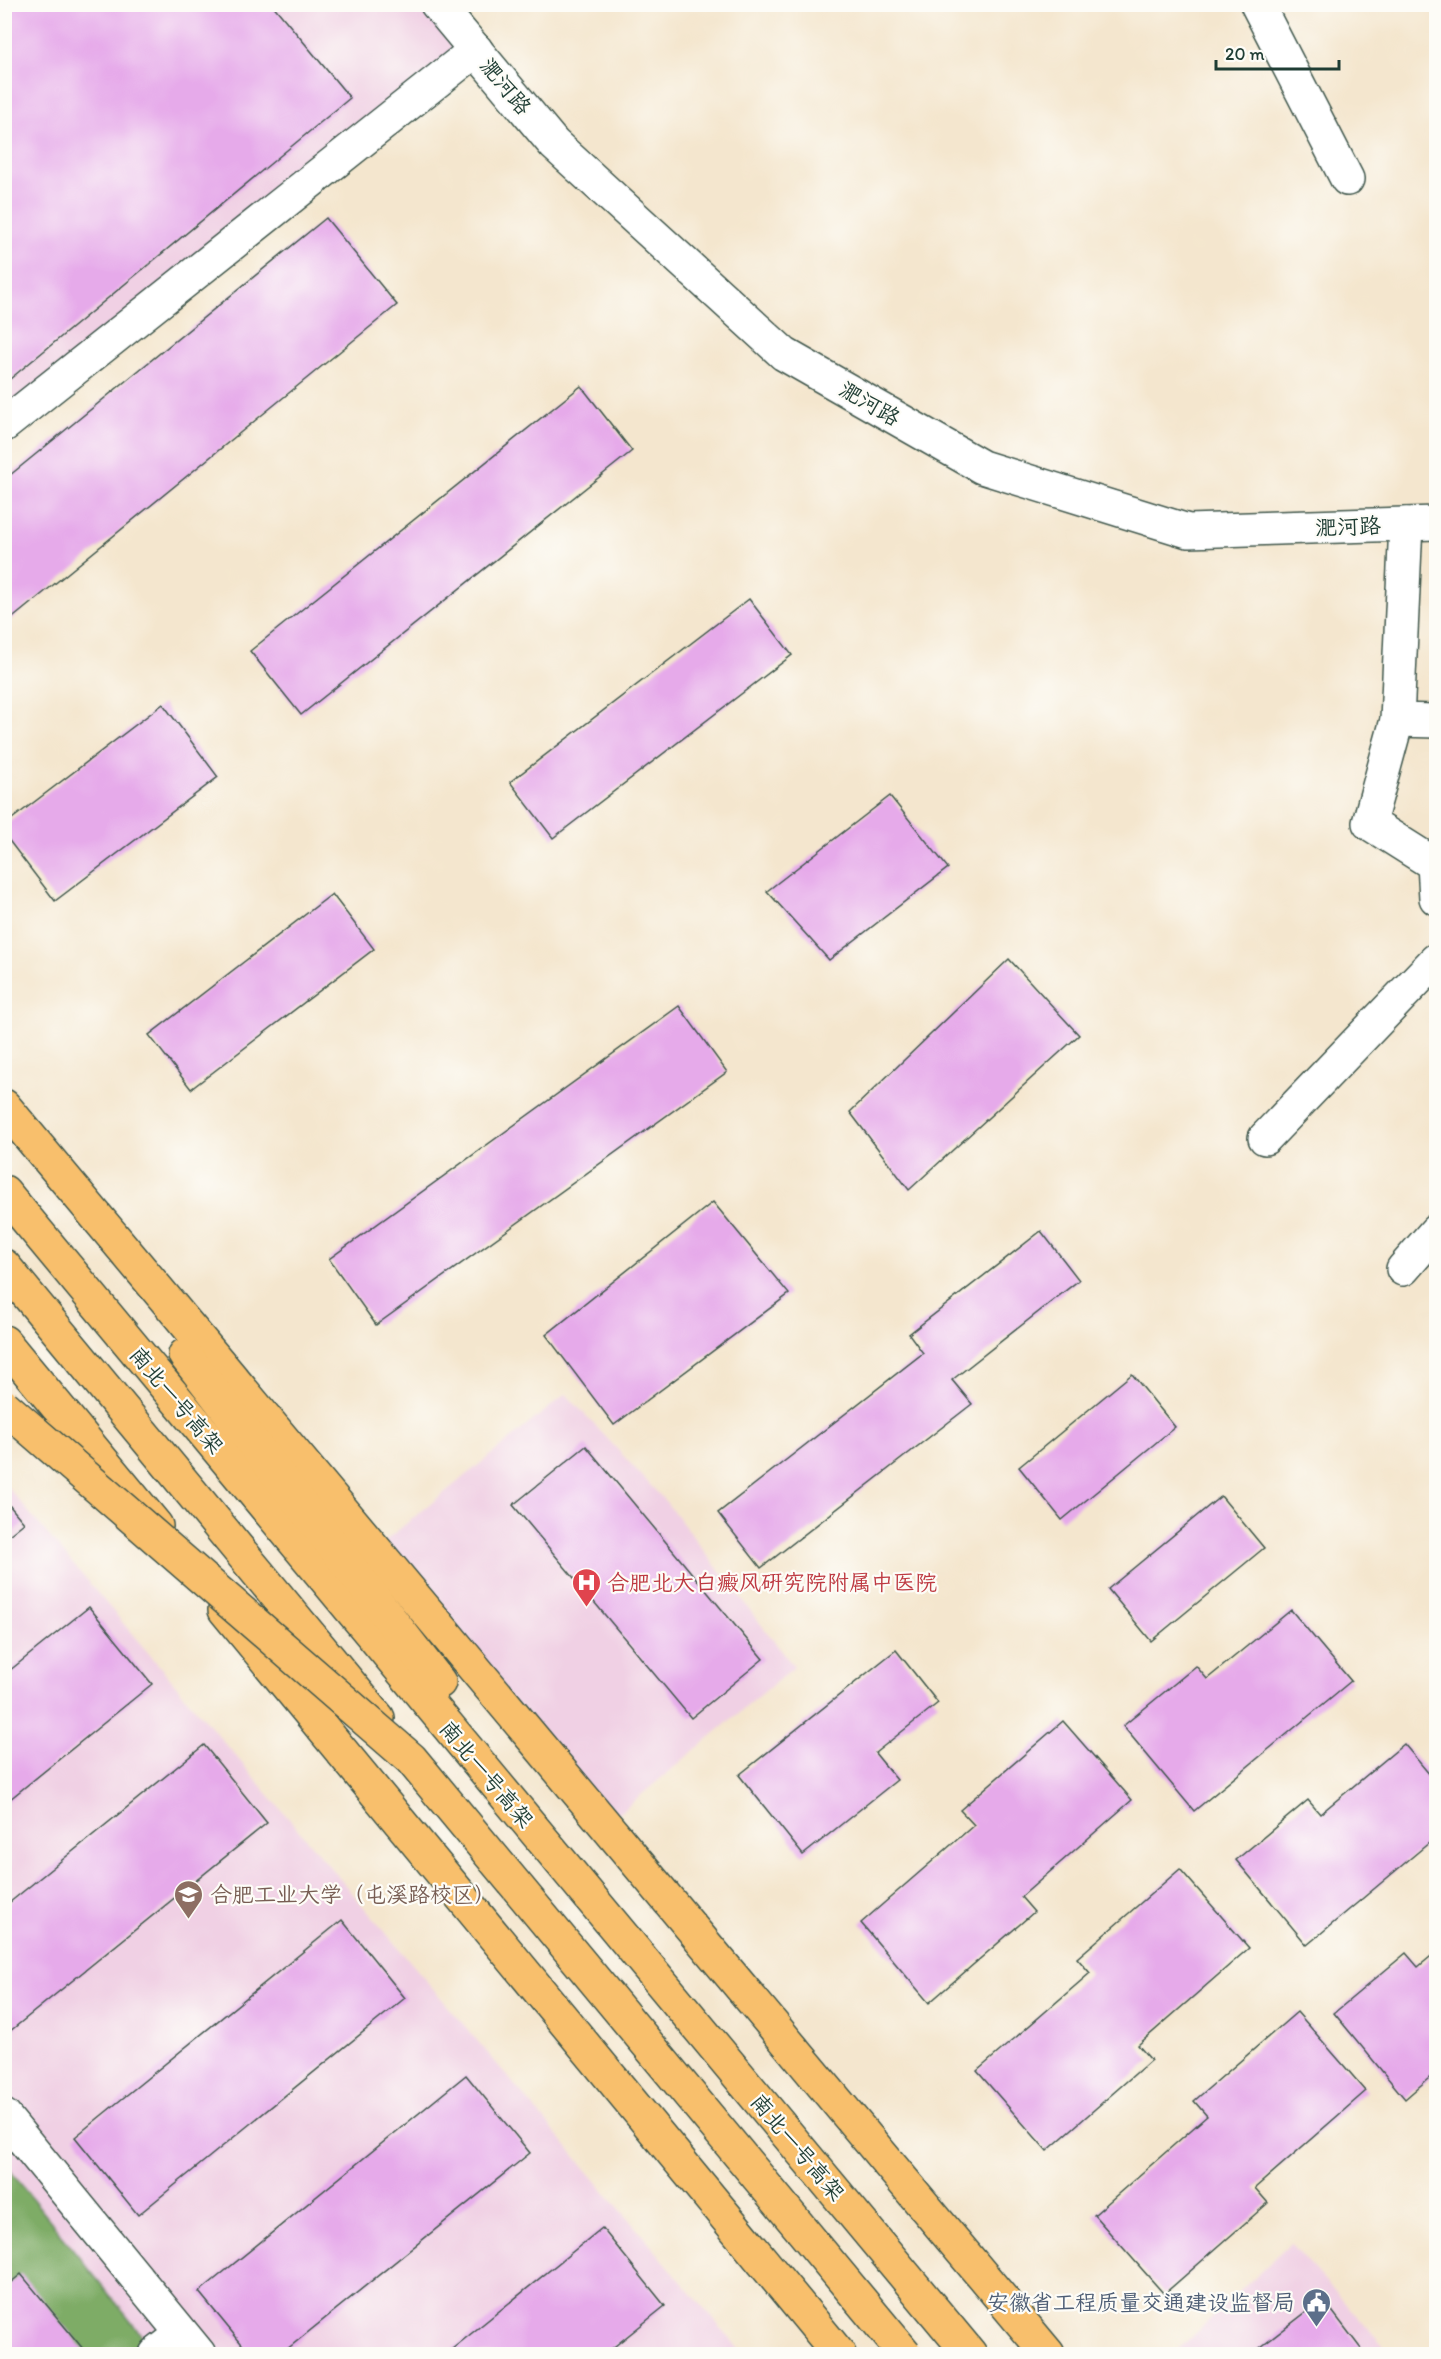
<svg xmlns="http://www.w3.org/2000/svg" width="1441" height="2359" font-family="Itim,'LXGW WenKai TC',sans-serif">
<rect width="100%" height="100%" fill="#fdfcf7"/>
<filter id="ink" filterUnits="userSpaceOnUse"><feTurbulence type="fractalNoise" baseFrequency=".0167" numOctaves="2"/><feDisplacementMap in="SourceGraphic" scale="12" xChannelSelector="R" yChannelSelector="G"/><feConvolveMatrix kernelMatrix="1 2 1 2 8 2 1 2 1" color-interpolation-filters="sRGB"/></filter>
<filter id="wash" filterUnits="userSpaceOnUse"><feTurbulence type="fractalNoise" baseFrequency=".008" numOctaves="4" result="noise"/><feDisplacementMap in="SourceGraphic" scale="24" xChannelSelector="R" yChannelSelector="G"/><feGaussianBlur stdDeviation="1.35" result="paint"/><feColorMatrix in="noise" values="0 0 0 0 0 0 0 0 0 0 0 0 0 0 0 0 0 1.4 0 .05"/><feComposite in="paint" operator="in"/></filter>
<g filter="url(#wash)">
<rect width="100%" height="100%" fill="#f4e6ce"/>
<g fill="#f0d0e4">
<polygon points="5,5 437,5 476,50 5,425"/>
<polygon points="566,1394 666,1502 794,1667 605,1825 375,1549"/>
<polygon points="5,1484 743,2354 5,2354"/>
<polygon points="1291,2243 1391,2354 1173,2354"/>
</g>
<polygon fill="#7eac66" stroke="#4e744d" stroke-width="1.5" points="4,2163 157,2354 5,2354"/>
<g id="blocks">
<g fill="#e6aaea">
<polygon points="4,4 272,4 350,98 4,384"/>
<polygon points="326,218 397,305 4,625 4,480"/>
<polygon points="581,386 632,451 301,715 250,651"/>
<polygon points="749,599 792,655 553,838 510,782"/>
<polygon points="163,704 218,777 55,901 4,834 4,825"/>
<polygon points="890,796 948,868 829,960 767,891"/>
<polygon points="332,894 374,949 191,1089 149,1035"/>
<polygon points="1009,959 1079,1035 909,1190 850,1112"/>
<polygon points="679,1006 727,1072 376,1325 329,1259"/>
<polygon points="713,1202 789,1294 614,1425 546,1335"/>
<polygon points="1041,1231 1079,1280 952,1380 972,1404 761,1568 718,1513 923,1353 909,1334"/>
<polygon points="1132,1374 1175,1427 1062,1520 1019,1467"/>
<polygon points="586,1446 763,1659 691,1718 513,1505"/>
<polygon points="1221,1496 1264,1548 1151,1641 1108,1589"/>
<polygon points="4,1499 24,1523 4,1539"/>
<polygon points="89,1607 152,1684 4,1804 4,1675"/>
<polygon points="1291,1610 1351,1681 1194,1811 1123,1726 1196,1666 1207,1679"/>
<polygon points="896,1650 938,1703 875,1753 897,1780 803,1855 739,1775"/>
<polygon points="1063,1721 1132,1800 1021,1897 1034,1912 929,2003 861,1923 974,1825 960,1810"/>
<polygon points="1404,1744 1436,1782 1436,1837 1307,1945 1236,1860 1308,1800 1320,1814"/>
<polygon points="204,1745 267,1823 4,2036 4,1907"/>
<polygon points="1180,1869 1249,1948 1138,2045 1151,2060 1047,2151 977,2071 1090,1973 1077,1958"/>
<polygon points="342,1920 405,1998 138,2215 75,2137"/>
<polygon points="1436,1952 1436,2072 1405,2099 1334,2013 1406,1953 1418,1967"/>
<polygon points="1297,2012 1366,2091 1255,2188 1268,2203 1164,2294 1094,2215 1207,2116 1194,2101"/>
<polygon points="466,2075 530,2153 281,2354 250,2354 199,2292"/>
<polygon points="602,2228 665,2306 605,2354 446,2354"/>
<polygon points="21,2274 84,2350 79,2354 4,2354 4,2288"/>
<polygon points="1323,2299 1365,2354 1252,2354"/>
</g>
</g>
</g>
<g filter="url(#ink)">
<use href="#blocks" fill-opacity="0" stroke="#3f564b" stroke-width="1.5"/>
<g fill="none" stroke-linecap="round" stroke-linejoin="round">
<defs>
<g id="minor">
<polyline points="437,4 554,144 784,354 982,467 1188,531 1436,523"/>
<polyline points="1257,4 1347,179"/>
<polyline points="4,425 476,50"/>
<polyline points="1406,524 1397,720 1436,721"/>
<polyline points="1397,720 1369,823 1434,864 1436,898"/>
<polyline points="1265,1138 1436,960"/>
<polyline points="1403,1269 1436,1231"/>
<polyline points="4,2116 199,2354"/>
<polyline points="156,2354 182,2334"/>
</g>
<g id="highway">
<polyline points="4,1106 1048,2354"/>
<polyline points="4,1192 970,2354"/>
<polyline points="4,1266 378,1718"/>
<polyline points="4,1342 156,1526"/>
<polyline points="185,1355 439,1682"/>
<polyline points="225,1610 839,2354"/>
</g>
</defs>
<use href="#minor" stroke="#3f564b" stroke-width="36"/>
<use href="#highway" stroke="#3f564b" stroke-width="36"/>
<use href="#minor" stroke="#fff" stroke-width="33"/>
<use href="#highway" stroke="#f8bf6c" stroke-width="33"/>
<defs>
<polyline id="highway-bridge" points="4,1406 411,1759 905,2354"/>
</defs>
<use href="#highway-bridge" stroke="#3f564b" stroke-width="36" stroke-linecap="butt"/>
<use href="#highway-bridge" stroke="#f8bf6c" stroke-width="33"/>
</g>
</g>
<defs>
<symbol id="hospital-pin" viewBox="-11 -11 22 30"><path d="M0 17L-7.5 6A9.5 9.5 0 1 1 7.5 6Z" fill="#e0444e" stroke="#fdfcf7"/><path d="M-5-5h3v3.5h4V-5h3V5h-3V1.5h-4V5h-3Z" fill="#fff"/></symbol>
<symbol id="university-pin" viewBox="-11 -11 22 30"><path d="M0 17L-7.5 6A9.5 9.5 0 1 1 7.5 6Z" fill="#8d6e63" stroke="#fdfcf7"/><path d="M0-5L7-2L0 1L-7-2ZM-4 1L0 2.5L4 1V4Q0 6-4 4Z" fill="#fff"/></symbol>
<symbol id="civic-pin" viewBox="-11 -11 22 30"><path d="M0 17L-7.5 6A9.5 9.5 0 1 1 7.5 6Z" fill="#5c6f8a" stroke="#fdfcf7"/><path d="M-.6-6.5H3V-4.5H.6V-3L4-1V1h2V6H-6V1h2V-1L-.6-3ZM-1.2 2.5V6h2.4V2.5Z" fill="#fff"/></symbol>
</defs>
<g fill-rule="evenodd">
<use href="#hospital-pin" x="570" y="1566" width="33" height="45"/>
<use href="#university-pin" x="172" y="1878" width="33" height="45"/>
<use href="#civic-pin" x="1300" y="2286" width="33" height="45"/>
</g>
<g text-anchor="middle" stroke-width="4.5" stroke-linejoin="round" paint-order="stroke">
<g font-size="22" fill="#1f3d34" stroke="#fdfcf7">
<text transform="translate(506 86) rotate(50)" y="8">淝河路</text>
<text transform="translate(870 403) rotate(30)" y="8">淝河路</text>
<text transform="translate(1348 526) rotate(-2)" y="8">淝河路</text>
<text transform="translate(177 1400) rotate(50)" y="8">南北一号高架</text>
<text transform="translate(487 1774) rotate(50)" y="8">南北一号高架</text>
<text transform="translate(798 2147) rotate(50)" y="8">南北一号高架</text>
</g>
<g font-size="22" fill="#be3a42" stroke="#fdfcf7" text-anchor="start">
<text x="607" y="1590">合肥北大白癜风研究院附属中医院</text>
</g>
<g font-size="22" fill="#785e54" stroke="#fdfcf7" text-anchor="start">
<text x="210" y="1902">合肥工业大学（屯溪路校区）</text>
</g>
<g font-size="22" fill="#4e5e75" stroke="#fdfcf7" text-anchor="end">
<text x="1295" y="2310">安徽省工程质量交通建设监督局</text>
</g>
</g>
<rect width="1441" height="2359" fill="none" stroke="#fdfcf7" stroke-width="24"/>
<path d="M1216 60v9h123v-9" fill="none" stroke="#1f3d34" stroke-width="3"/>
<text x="1225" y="60" font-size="18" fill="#1f3d34" stroke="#fdfcf7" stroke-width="4.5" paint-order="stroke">20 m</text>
</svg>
